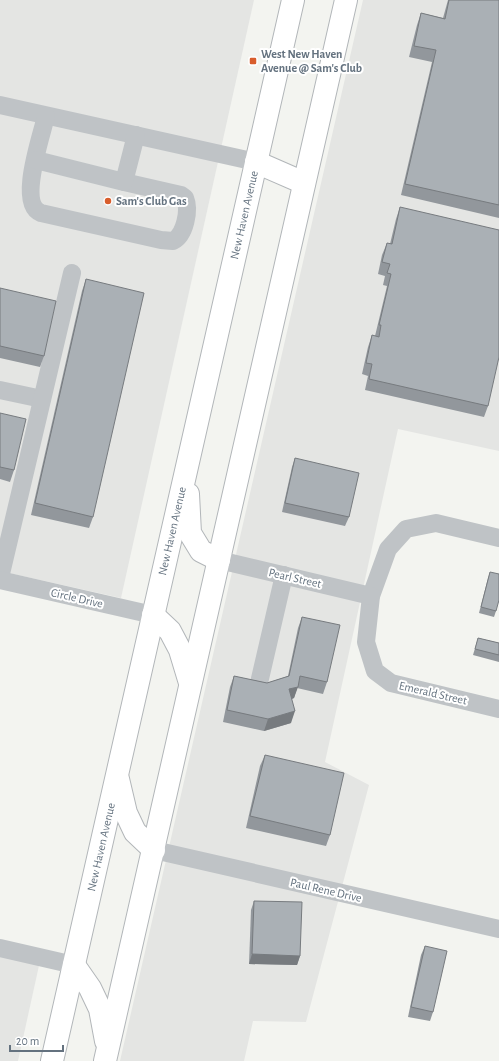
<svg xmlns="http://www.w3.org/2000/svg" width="499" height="1061" font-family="'Alegreya Sans',sans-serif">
<rect width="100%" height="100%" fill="#f3f4f0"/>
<g fill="#e4e5e3">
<polygon points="0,0 254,0 121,598 0,571"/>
<polygon points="363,0 499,0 499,451 398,429 325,762 369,785 306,1022 253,1021 244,1061 120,1061"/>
<polygon points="0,951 40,961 18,1061 0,1061"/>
</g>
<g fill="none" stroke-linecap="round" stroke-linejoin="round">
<defs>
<g id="major">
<polyline points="256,162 304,183"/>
<polyline points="188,494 190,533 201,551 219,560"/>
<polyline points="153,615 170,631 180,650 190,683"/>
<polyline points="118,779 126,813 135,832 154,850"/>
<polyline points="74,965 90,988 100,1009 106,1041"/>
<polyline points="52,1061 293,0"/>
<polyline points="105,1061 346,0"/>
</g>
</defs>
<use href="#major" stroke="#b2b6b9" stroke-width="24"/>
<g stroke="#bfc3c6" stroke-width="18">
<polyline points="0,105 256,162"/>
<path d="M46,116c-4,19 -29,88 -5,97l120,27 12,1c12,-6 17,-31 12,-43l-4,-3 -57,-13"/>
<polyline points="36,160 124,182 136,135"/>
<polyline points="0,390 42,399"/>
<polyline points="499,538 436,523 406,529 388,549 371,596 366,642 375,671 391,683 499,709"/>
<polyline points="219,560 371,596"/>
<polyline points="0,578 72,273"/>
<polyline points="0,580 153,615"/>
<polyline points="259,683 284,575"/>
<polyline points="154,850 499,929"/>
<polyline points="0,948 74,965"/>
</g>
<use href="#major" stroke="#fff" stroke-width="22"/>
</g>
<g fill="#92979c">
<polygon points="448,0 499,0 499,218 401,195 432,62 409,57 417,25 421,13 443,18"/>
<polygon points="400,207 488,406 484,417 365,390 368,376 362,374 368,347 372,335 375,336 387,286 383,285 385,276 378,274 382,255 387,243 390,244 396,219"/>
<polygon points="86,279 93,517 89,528 31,515 82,291"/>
<polygon points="0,288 44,356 40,367 0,358"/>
<polygon points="0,413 14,470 10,482 0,479"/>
<polygon points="295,458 349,517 345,526 282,512 292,467"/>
<polygon points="490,572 496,611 494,617 479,613 488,578"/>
<polygon points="302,617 327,682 323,694 297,688 294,698 292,699 291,723 264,731 223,722 230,687 234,676 267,683 288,676 298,628"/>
<polygon points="478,638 499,643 499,662 473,655"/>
<polygon points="265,755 330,835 326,846 246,828 260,766"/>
<polygon points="254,901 300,956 297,965 249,964 251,910"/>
<polygon points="425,946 433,1012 430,1021 408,1017 421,955"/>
</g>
<g fill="#777b7f">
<polygon points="298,687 294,698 285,701 289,689"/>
<polygon points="295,711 291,723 264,731 268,719"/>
<polygon points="252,954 300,956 297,965 249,964"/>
</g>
<g fill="#aab0b5" stroke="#777b7f">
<polygon points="449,0 499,0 499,205 405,184 436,50 414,46 421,13 445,19"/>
<polygon points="400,207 499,230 499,357 488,406 369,379 372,364 366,363 372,335 379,337 381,325 379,325 391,274 387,273 390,264 382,262 387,243 392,244"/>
<polygon points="86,279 144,293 93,517 35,503"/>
<polygon points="0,288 56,301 44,356 0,346"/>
<polygon points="0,413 26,419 14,470 0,467"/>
<polygon points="295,458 359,473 349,517 285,503"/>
<polygon points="490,572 499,574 499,600 496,611 481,607"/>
<polygon points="302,617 340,625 327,682 300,676 298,687 289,689 295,711 268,719 227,710 234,676 267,683 289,676"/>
<polygon points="478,638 499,643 499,655 475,649"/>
<polygon points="265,755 344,773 330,835 250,816"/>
<polygon points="254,901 302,902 300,956 252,954"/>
<polygon points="425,946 447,951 433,1012 411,1007"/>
</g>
<g fill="#d85d2c" stroke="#fff" stroke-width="1.5">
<rect x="249" y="57" width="8" height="8" rx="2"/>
<circle cx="108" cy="201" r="4"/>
</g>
<g text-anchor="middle" stroke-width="4" stroke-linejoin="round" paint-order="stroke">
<g font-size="12" font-weight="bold" fill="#64727f" stroke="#fff" text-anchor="start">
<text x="261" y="58">West New Haven<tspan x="261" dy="14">Avenue @ Sam's Club</tspan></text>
<text x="116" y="205">Sam's Club Gas</text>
</g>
<g font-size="12" fill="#64727f" stroke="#fff">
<text transform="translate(244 215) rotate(-77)" y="4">New Haven Avenue</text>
<text transform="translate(172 531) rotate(-77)" y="4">New Haven Avenue</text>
<text transform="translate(295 578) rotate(13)" y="4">Pearl Street</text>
<text transform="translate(77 598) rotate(13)" y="4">Circle Drive</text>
<text transform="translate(433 693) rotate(13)" y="4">Emerald Street</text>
<text transform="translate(101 847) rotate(-77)" y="4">New Haven Avenue</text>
<text transform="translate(326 890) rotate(13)" y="4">Paul Rene Drive</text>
</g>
</g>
<path d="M10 1045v6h53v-6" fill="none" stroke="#64727f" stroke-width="2"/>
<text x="16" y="1045" font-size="12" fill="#64727f" stroke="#ffffff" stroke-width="3" paint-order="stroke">20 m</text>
</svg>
